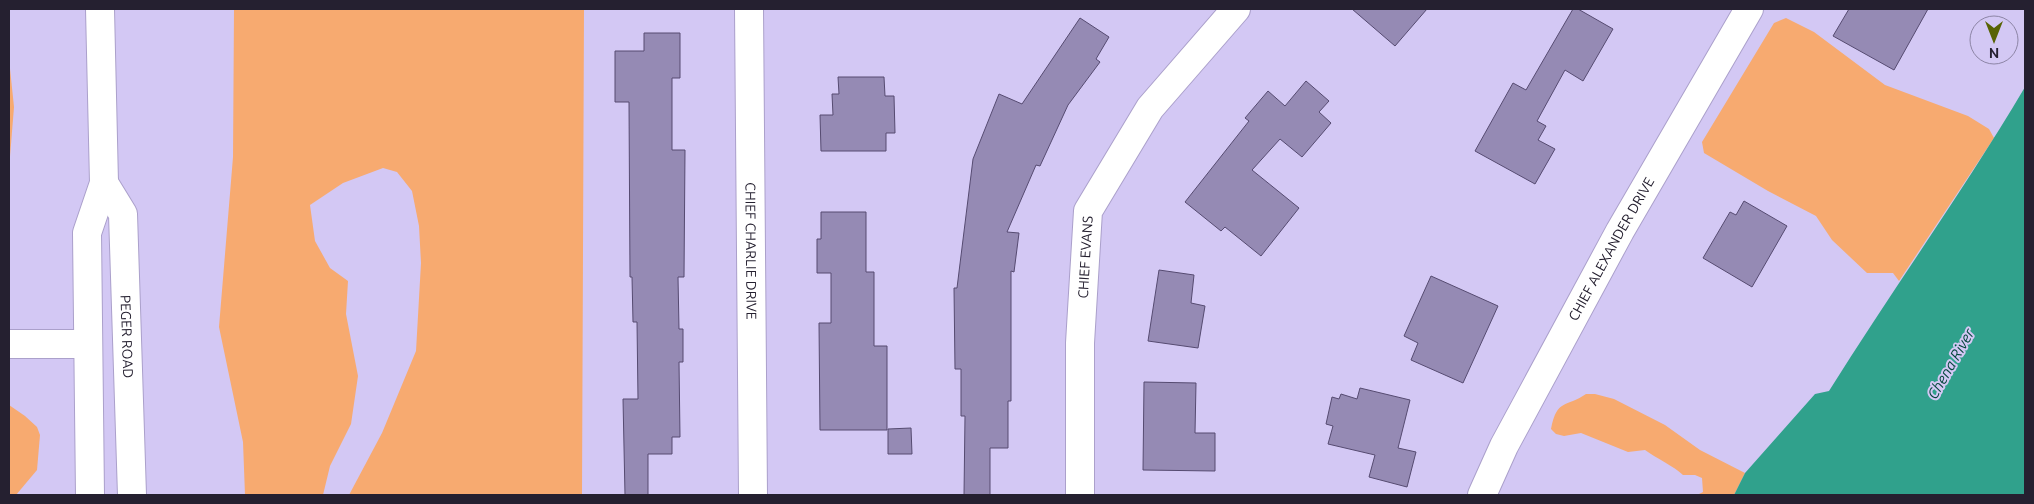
<svg xmlns="http://www.w3.org/2000/svg" width="2034" height="504" font-family="Ubuntu,sans-serif">
<rect width="100%" height="100%" fill="#d3c8f4"/>
<g fill="#f7aa70">
<polygon points="234,9 584,9 582,495 349,495 382,433 416,351 421,263 419,226 412,191 397,172 383,168 343,183 310,205 315,241 330,268 348,281 346,314 358,376 351,424 330,466 323,495 245,495 243,442 219,327 233,157"/>
<polygon points="1786,18 1814,32 1885,85 1968,116 1989,129 1994,138 1899,281 1893,273 1867,273 1832,240 1816,216 1768,191 1704,153 1702,142 1774,23"/>
<polygon points="9,59 14,107 9,169"/>
<path d="M1586,394h9l19,5 51,26 35,25 45,23 -11,22h-37l6,-3 -1,-14 -7,-3h-12c-8,-8 -27,-17 -38,-25l-17,2 -47,-19 -17,3 -8,-2 -5,-5c6,-31 15,-21 35,-35z"/>
<polygon points="9,405 25,416 37,427 40,435 37,470 16,495 9,495"/>
</g>
<path fill="#30a18c" d="M2025,87v408h-291l11,-22 70,-79 14,-3c64,-102 135,-201 196,-304z"/>
<g fill="#958ab4" stroke="#564b71">
<polygon points="1352,9 1427,9 1395,46"/>
<polygon points="1573,9 1578,9 1613,29 1583,81 1565,70 1537,121 1546,126 1538,140 1555,149 1535,184 1475,151 1513,83 1526,90"/>
<polygon points="1849,9 1928,9 1894,70 1833,36"/>
<polygon points="1080,18 1109,37 1096,59 1100,62 1068,105 1040,166 1036,165 1007,232 1019,233 1014,272 1011,271 1011,401 1008,401 1008,448 990,448 990,495 964,495 965,416 961,416 961,369 955,369 954,288 957,288 973,159 999,94 1022,104"/>
<polygon points="644,33 680,33 680,78 672,78 672,150 685,150 684,277 678,277 679,329 683,329 683,362 679,362 680,437 672,437 672,454 648,454 648,495 625,495 623,399 638,399 637,322 633,322 632,277 630,277 629,102 615,102 615,51 644,51"/>
<polygon points="838,77 884,77 885,96 894,96 895,133 886,133 886,151 821,151 820,115 833,115 832,94 839,94"/>
<polygon points="1306,81 1329,101 1319,112 1331,123 1302,157 1280,139 1252,170 1299,208 1261,256 1225,227 1221,231 1185,202 1249,121 1245,118 1268,91 1285,106"/>
<polygon points="1744,201 1787,226 1752,287 1703,258 1730,212 1736,215"/>
<polygon points="821,212 866,212 866,272 874,272 874,346 887,346 887,430 820,430 819,323 831,323 831,273 817,273 817,239 821,239"/>
<polygon points="1159,270 1194,275 1191,303 1205,306 1198,348 1148,341"/>
<polygon points="1431,276 1498,306 1463,383 1411,360 1418,343 1404,336"/>
<polygon points="1144,382 1196,383 1195,433 1215,433 1215,471 1143,470"/>
<polygon points="1360,388 1410,400 1398,448 1416,452 1407,487 1369,477 1375,455 1328,444 1333,426 1326,424 1332,397 1339,399 1341,394 1357,399"/>
<polygon points="911,428 912,454 888,454 888,429"/>
</g>
<g fill="none" stroke-linecap="round" stroke-linejoin="round">
<defs>
<g id="minor">
<path id="s1" d="M749,9l4,486"/>
<polyline points="9,344 88,344"/>
<path id="s2" d="M1080,495v-152l8,-132 62,-103 86,-99"/>
<path id="s3" d="M1482,495l22,-49 116,-215 129,-222"/>
</g>
<g id="major">
<path id="s4" d="M104,183l19,31 9,281"/>
<polyline points="90,495 87,233 104,183 100,9"/>
</g>
</defs>
<use href="#minor" stroke="#aba0cb" stroke-width="30"/>
<use href="#major" stroke="#aba0cb" stroke-width="30"/>
<use href="#minor" stroke="#fff" stroke-width="28"/>
<use href="#major" stroke="#fff" stroke-width="28"/>
</g>
<g text-anchor="middle" stroke-width="4" stroke-linejoin="round" paint-order="stroke">
<g font-size="14" fill="#252030" stroke="#d3c8f4">
<text dy="5" stroke="none"><textPath href="#s3" startOffset="278">CHIEF ALEXANDER DRIVE</textPath></text>
<text dy="5" stroke="none"><textPath href="#s1" startOffset="242">CHIEF CHARLIE DRIVE</textPath></text>
<text dy="5" stroke="none"><textPath href="#s2" startOffset="238">CHIEF EVANS</textPath></text>
<text dy="5" stroke="none"><textPath href="#s4" startOffset="159">PEGER ROAD</textPath></text>
</g>
<g font-size="15" font-style="italic" fill="#06483d" stroke="#d3c8f4">
<text transform="translate(1951 364) rotate(-60)" y="5">Chena River</text>
</g>
</g>
<rect width="2034" height="504" fill="none" stroke="#252030" stroke-width="20"/>
<g transform="translate(1994 40) rotate(180)"><circle r="24" fill="#d3c8f4" stroke="#8d85a6"/>
<path d="M0-4L9 19L0 12L-9 19Z" fill="#586304"/>
<text y="-8" font-size="14" font-weight="bold" text-anchor="middle" fill="#252030">N</text>
</g>
</svg>
